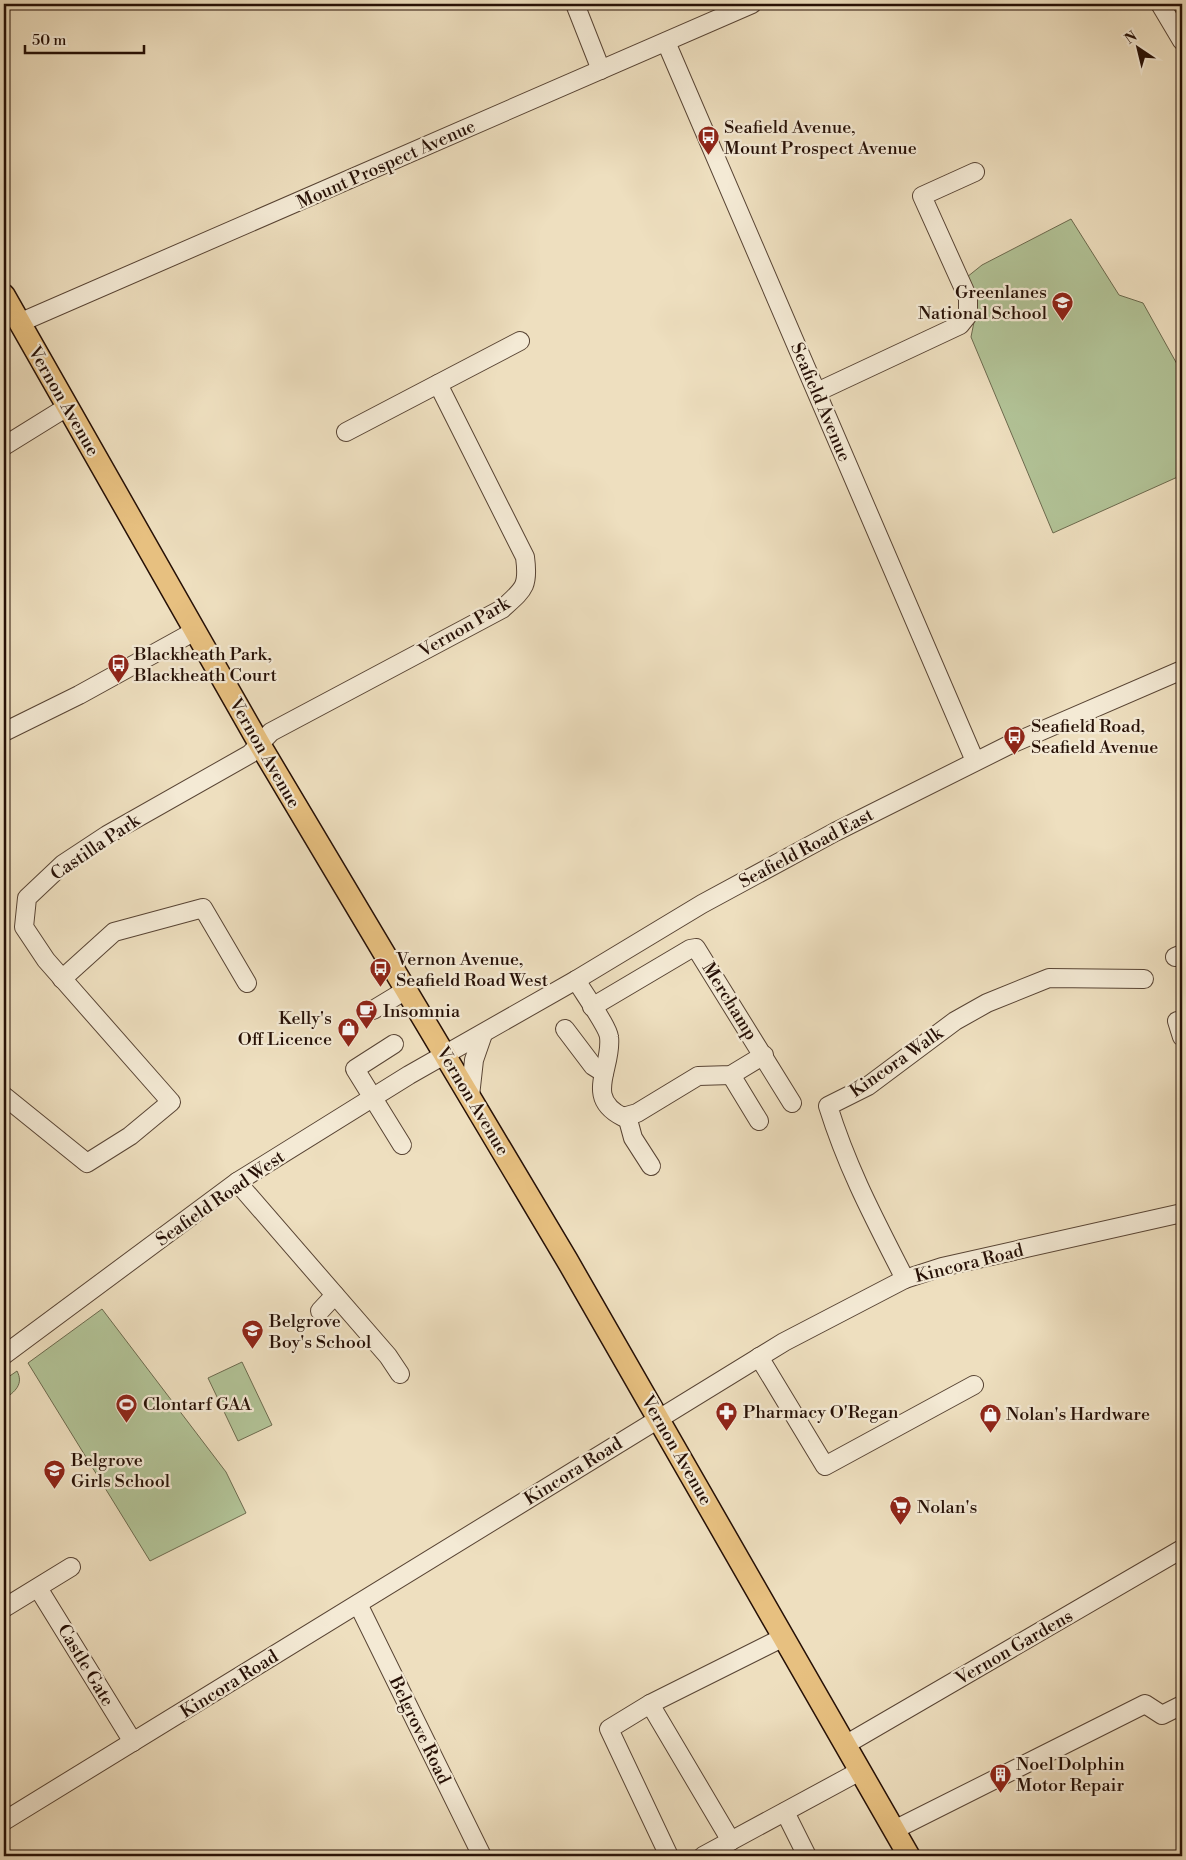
<svg xmlns="http://www.w3.org/2000/svg" width="1186" height="1860" font-family="'Libre Bodoni',serif">
<rect width="100%" height="100%" fill="#eedfbf"/>
<filter id="stains"><feTurbulence type="fractalNoise" baseFrequency=".004" numOctaves="4"/><feColorMatrix values="0 0 0 0 .2 0 0 0 0 .09 0 0 0 0 .02 0 0 0 .5 -.17"/></filter>
<radialGradient id="worn" r=".72"><stop offset=".6" stop-color="#630" stop-opacity="0"/><stop offset="1" stop-color="#630" stop-opacity=".3"/></radialGradient>
<g fill="#b2c397" stroke="#6c6a4e">
<polygon points="1071,219 1119,295 1143,303 1182,373 1182,475 1053,533 971,337 976,312 967,277 982,265"/>
<polygon points="102,1309 226,1472 246,1513 150,1561 28,1363"/>
<polygon points="242,1362 272,1425 238,1441 208,1378"/>
<path d="M17,1371c7,13 -2,21 -13,28v-19z"/>
</g>
<g fill="none" stroke-linecap="round" stroke-linejoin="round">
<defs>
<g id="minor">
<polyline points="575,4 601,70"/>
<polyline points="1160,4 1182,41"/>
<polyline points="666,42 975,761"/>
<polyline points="19,323 752,4"/>
<polyline points="817,392 960,325 968,315 968,298 922,196 975,172"/>
<polyline points="346,432 520,341"/>
<polyline points="4,446 67,407"/>
<polyline points="4,732 79,695 195,631"/>
<polyline points="1175,957 1182,954"/>
<polyline points="62,979 114,932 203,908 247,983"/>
<path d="M576,980c7,12 32,47 33,57 4,31 -26,60 14,80l14,-4 61,-37 33,-1 33,-20"/>
<polyline points="592,1007 690,949 696,948 792,1103"/>
<polyline points="373,1010 406,990"/>
<polyline points="1177,1021 1182,1037"/>
<polyline points="565,1029 593,1066 604,1073"/>
<polyline points="394,1044 355,1069 402,1145"/>
<polyline points="731,1075 759,1121"/>
<path d="M4,1096l83,67 43,-27 41,-34 -125,-142 -22,-33 3,-29 36,-34 44,-29 143,-81 21,-22 231,-123c22,-20 27,-22 23,-52l-87,-173"/>
<polyline points="470,1096 474,1060 483,1034"/>
<polyline points="627,1116 633,1138 651,1166"/>
<polyline points="237,1182 388,1356 400,1374"/>
<path d="M905,1279c-30,-59 -57,-109 -77,-173l40,-20 87,-65 32,-18 62,-25 95,1"/>
<polyline points="320,1311 335,1295"/>
<polyline points="4,1355 237,1182 409,1075 576,980 702,904 835,832 1011,744 1182,670"/>
<polyline points="759,1357 825,1466 974,1385"/>
<polyline points="38,1588 133,1742"/>
<polyline points="358,1604 482,1856"/>
<polyline points="4,1608 71,1567"/>
<polyline points="650,1704 731,1841"/>
<polyline points="845,1745 1182,1549"/>
<polyline points="785,1812 807,1856"/>
<polyline points="4,1821 784,1342 905,1279 942,1267 1182,1213"/>
<polyline points="894,1830 1145,1704 1162,1715 1182,1705"/>
<polyline points="669,1856 609,1729 650,1704 784,1637"/>
<polyline points="703,1856 860,1771"/>
</g>
<polyline id="major" points="4,295 260,745 567,1260 909,1856"/>
</defs>
<use href="#minor" stroke="#584434" stroke-width="20"/>
<use href="#major" stroke="#261006" stroke-width="24"/>
<use href="#minor" stroke="#f4ead5" stroke-width="18"/>
<use href="#major" stroke="#e7c080" stroke-width="21"/>
</g>
<defs>
<symbol id="bus-pin" viewBox="-11 -11 22 30"><path d="M0 17L-7.5 6A9.5 9.5 0 1 1 7.5 6Z" fill="#8f2418" stroke="#f4ead5"/><path d="M-5-6H5V4H4V6H2V4H-2V6H-4V4H-5ZM-3.5-4V0h7V-4ZM-3.5 1.2v1.5H-2V1.2ZM2 1.2v1.5H3.5V1.2Z" fill="#fff"/></symbol>
<symbol id="school-pin" viewBox="-11 -11 22 30"><path d="M0 17L-7.5 6A9.5 9.5 0 1 1 7.5 6Z" fill="#8f2418" stroke="#f4ead5"/><path d="M0-5L7-2L0 1L-7-2ZM-4 1L0 2.5L4 1V4Q0 6-4 4Z" fill="#fff"/></symbol>
<symbol id="cafe-pin" viewBox="-11 -11 22 30"><path d="M0 17L-7.5 6A9.5 9.5 0 1 1 7.5 6Z" fill="#8f2418" stroke="#f4ead5"/><path d="M-5.5-4.5H6V0H3Q3 3.5 0 3.5H-2.5Q-5.5 3.5-5.5 0ZM3-3.2v2h1.7v-2ZM-6 4.5H4V6H-6Z" fill="#fff"/></symbol>
<symbol id="shop-pin" viewBox="-11 -11 22 30"><path d="M0 17L-7.5 6A9.5 9.5 0 1 1 7.5 6Z" fill="#8f2418" stroke="#f4ead5"/><path d="M-5-2.5h2.3a2.7 3.5 0 0 1 5.4 0H5L5.5 6h-11ZM-1.5-2.5h3a1.5 2.3 0 0 0-3 0Z" fill="#fff"/></symbol>
<symbol id="stadium-pin" viewBox="-11 -11 22 30"><path d="M0 17L-7.5 6A9.5 9.5 0 1 1 7.5 6Z" fill="#8f2418" stroke="#f4ead5"/><path d="M0-5a6.5 5 0 1 0 0 10a6.5 5 0 1 0 0-10ZM-3.5-1.8h7v3.6h-7Z" fill="#fff"/></symbol>
<symbol id="pharmacy-pin" viewBox="-11 -11 22 30"><path d="M0 17L-7.5 6A9.5 9.5 0 1 1 7.5 6Z" fill="#8f2418" stroke="#f4ead5"/><path d="M-2-6h4v4h4v4h-4v4h-4v-4h-4v-4h4Z" fill="#fff"/></symbol>
<symbol id="supermarket-pin" viewBox="-11 -11 22 30"><path d="M0 17L-7.5 6A9.5 9.5 0 1 1 7.5 6Z" fill="#8f2418" stroke="#f4ead5"/><path d="M-6-5.5h2.5l.6 2H6L4.5 2H-2.5L-4.4-4H-6ZM-1.5 3.2a1.3 1.3 0 1 0 .1 0ZM3 3.2a1.3 1.3 0 1 0 .1 0Z" fill="#fff"/></symbol>
<symbol id="building-pin" viewBox="-11 -11 22 30"><path d="M0 17L-7.5 6A9.5 9.5 0 1 1 7.5 6Z" fill="#8f2418" stroke="#f4ead5"/><path d="M-4-6H4V6H1V3H-1V6H-4ZM-2.5-4.3h1.7v1.8h-1.7ZM.8-4.3h1.7v1.8H.8ZM-2.5-1h1.7V.8h-1.7ZM.8-1h1.7V.8H.8Z" fill="#fff"/></symbol>
</defs>
<g fill-rule="evenodd">
<use href="#bus-pin" x="696" y="124" width="25" height="34"/>
<use href="#school-pin" x="1050" y="290" width="25" height="34"/>
<use href="#bus-pin" x="106" y="652" width="25" height="34"/>
<use href="#bus-pin" x="1002" y="724" width="25" height="34"/>
<use href="#bus-pin" x="368" y="956" width="25" height="34"/>
<use href="#cafe-pin" x="354" y="998" width="25" height="34"/>
<use href="#shop-pin" x="336" y="1016" width="25" height="34"/>
<use href="#school-pin" x="240" y="1318" width="25" height="34"/>
<use href="#stadium-pin" x="114" y="1392" width="25" height="34"/>
<use href="#pharmacy-pin" x="714" y="1400" width="25" height="34"/>
<use href="#shop-pin" x="978" y="1402" width="25" height="34"/>
<use href="#school-pin" x="42" y="1458" width="25" height="34"/>
<use href="#supermarket-pin" x="888" y="1494" width="25" height="34"/>
<use href="#building-pin" x="988" y="1762" width="25" height="34"/>
</g>
<g text-anchor="middle" stroke-width="4.5" stroke-linejoin="round" paint-order="stroke">
<g font-size="18" fill="#261006" stroke="#f4ead5" text-anchor="start">
<text x="724" y="133">Seafield Avenue,<tspan x="724" dy="21">Mount Prospect Avenue</tspan></text>
<text x="1047" y="298" text-anchor="end">Greenlanes<tspan x="1047" dy="21">National School</tspan></text>
<text x="134" y="660">Blackheath Park,<tspan x="134" dy="21">Blackheath Court</tspan></text>
<text x="1031" y="732">Seafield Road,<tspan x="1031" dy="21">Seafield Avenue</tspan></text>
<text x="396" y="965">Vernon Avenue,<tspan x="396" dy="21">Seafield Road West</tspan></text>
<text x="383" y="1017">Insomnia</text>
<text x="332" y="1024" text-anchor="end">Kelly's<tspan x="332" dy="21">Off Licence</tspan></text>
<text x="269" y="1327">Belgrove<tspan x="269" dy="21">Boy's School</tspan></text>
<text x="143" y="1410">Clontarf GAA</text>
<text x="743" y="1418">Pharmacy O'Regan</text>
<text x="1006" y="1420">Nolan's Hardware</text>
<text x="71" y="1466">Belgrove<tspan x="71" dy="21">Girls School</tspan></text>
<text x="917" y="1513">Nolan's</text>
<text x="1016" y="1770">Noel Dolphin<tspan x="1016" dy="21">Motor Repair</tspan></text>
</g>
<g font-size="18" fill="#261006" stroke="#f4ead5">
<text transform="translate(386 164) rotate(-24)" y="6">Mount Prospect Avenue</text>
<text transform="translate(64 401) rotate(60)" y="6">Vernon Avenue</text>
<text transform="translate(821 402) rotate(67)" y="6">Seafield Avenue</text>
<text transform="translate(464 627) rotate(-30)" y="6">Vernon Park</text>
<text transform="translate(265 753) rotate(60)" y="6">Vernon Avenue</text>
<text transform="translate(95 847) rotate(-34)" y="6">Castilla Park</text>
<text transform="translate(806 848) rotate(-28)" y="6">Seafield Road East</text>
<text transform="translate(730 1001) rotate(58)" y="6">Merchamp</text>
<text transform="translate(896 1062) rotate(-35)" y="6">Kincora Walk</text>
<text transform="translate(473 1101) rotate(59)" y="6">Vernon Avenue</text>
<text transform="translate(220 1198) rotate(-35)" y="6">Seafield Road West</text>
<text transform="translate(969 1263) rotate(-14)" y="6">Kincora Road</text>
<text transform="translate(677 1450) rotate(60)" y="6">Vernon Avenue</text>
<text transform="translate(573 1471) rotate(-32)" y="6">Kincora Road</text>
<text transform="translate(1014 1647) rotate(-30)" y="6">Vernon Gardens</text>
<text transform="translate(86 1665) rotate(59)" y="6">Castle Gate</text>
<text transform="translate(229 1684) rotate(-32)" y="6">Kincora Road</text>
<text transform="translate(420 1730) rotate(64)" y="6">Belgrove Road</text>
</g>
</g>
<rect width="1186" height="1860" fill="none" stroke="#eedfbf" stroke-width="20"/>
<rect x="5" y="5" width="1176" height="1850" fill="none" stroke="#261006" stroke-width="2.5"/>
<rect x="10" y="10" width="1166" height="1840" fill="none" stroke="#261006"/>
<g transform="translate(1138 48) rotate(325)" stroke="#f4ead5" stroke-width="4" paint-order="stroke">
<path d="M0-4L9 19L0 12L-9 19Z" fill="#261006"/>
<text y="-8" font-size="14" font-weight="bold" text-anchor="middle" fill="#261006">N</text>
</g>
<path d="M25 45v8h119v-8" fill="none" stroke="#261006" stroke-width="2.5"/>
<text x="32" y="45" font-size="15" fill="#261006" stroke="#f4ead5" stroke-width="4" paint-order="stroke">50 m</text>
<rect width="100%" height="100%" filter="url(#stains)"/>
<rect width="100%" height="100%" fill="url(#worn)"/>
</svg>
